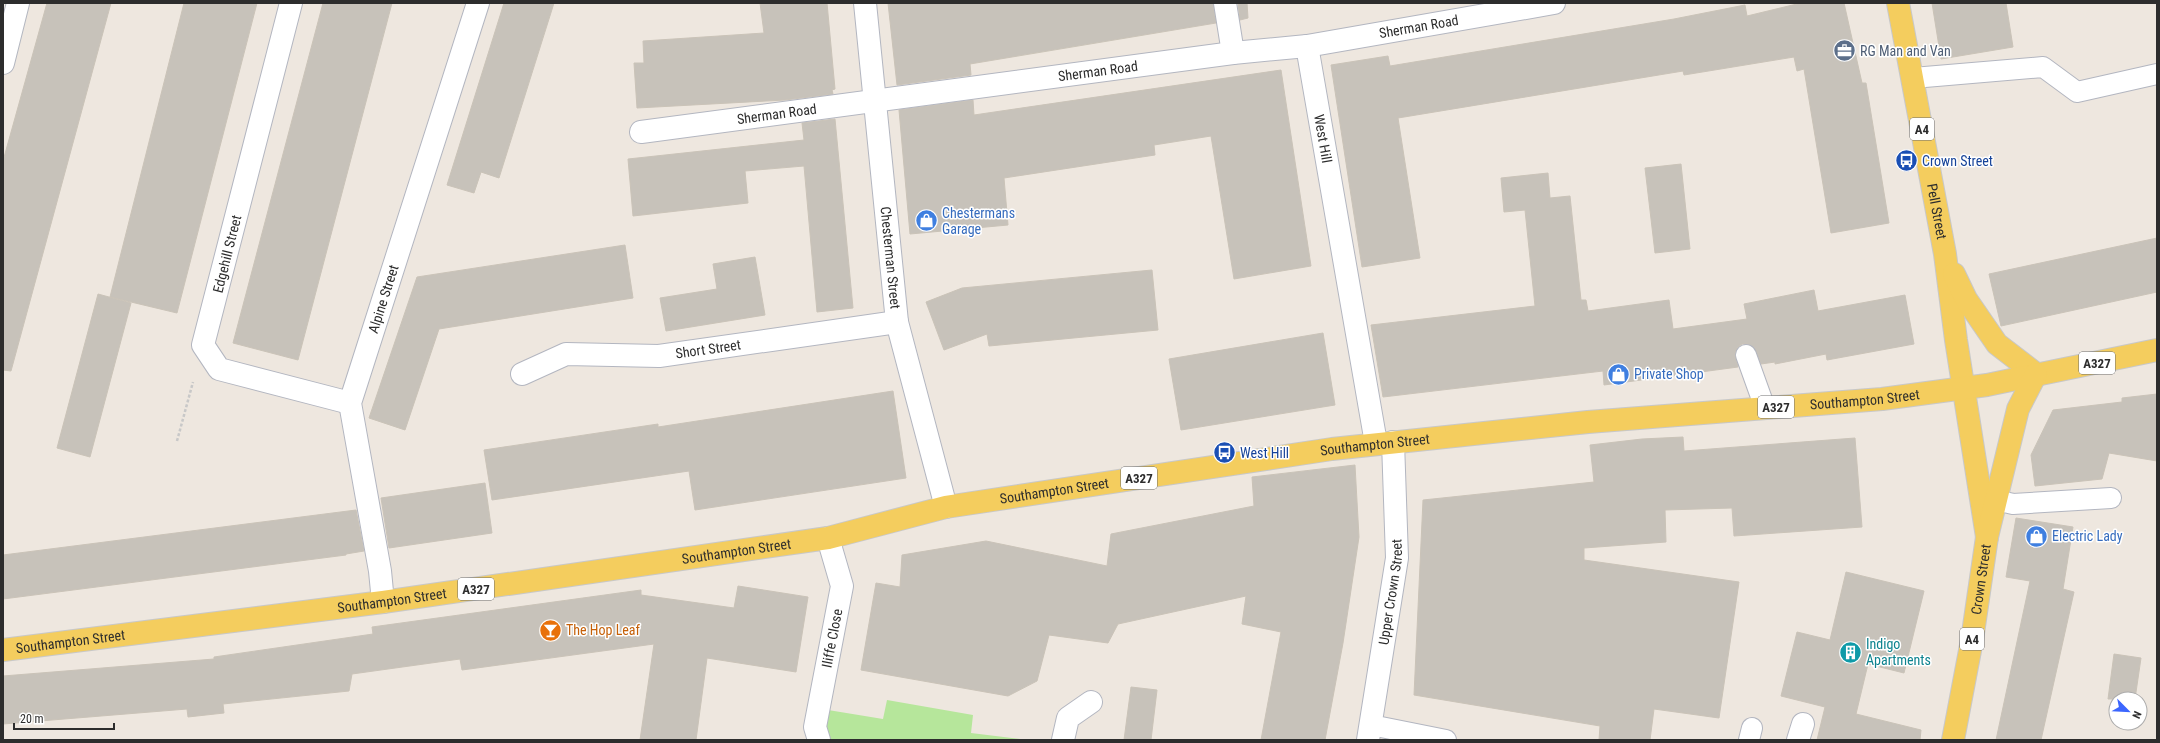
<svg xmlns="http://www.w3.org/2000/svg" width="2160" height="743" font-family="'Roboto Condensed',sans-serif">
<rect width="100%" height="100%" fill="#eee7df"/>
<polygon fill="#b6e69b" points="887,700 973,715 971,733 1029,740 827,740 822,709 883,719"/>
<g fill="#c7c2ba" stroke="#cac3b8">
<polygon points="47,3 111,3 11,371 3,370 3,161"/>
<polygon points="184,3 257,3 177,313 110,297"/>
<polygon points="323,3 392,3 298,360 233,343"/>
<polygon points="504,3 554,3 499,178 481,172 474,193 447,185"/>
<polygon points="760,3 827,3 835,89 832,90 833,94 785,100 637,108 634,63 644,63 643,41 764,33"/>
<polygon points="888,3 1213,3 1216,23 970,64 971,75 897,85"/>
<polygon points="1238,3 1247,3 1248,18 1240,20"/>
<polygon points="1801,3 1844,3 1862,83 1866,83 1889,223 1831,233 1804,69 1797,71 1794,57 1684,75 1683,71 1398,118 1420,258 1362,267 1331,65 1388,56 1390,66 1674,19 1745,5 1747,16"/>
<polygon points="1932,3 2006,3 2013,47 1941,59"/>
<polygon points="1281,70 1311,266 1234,279 1211,136 1154,145 1155,155 1004,178 1008,225 910,234 899,110 973,100 974,115"/>
<polygon points="835,119 853,308 817,312 804,166 745,171 748,203 633,216 628,159 804,140 802,123"/>
<polygon points="1681,164 1690,249 1655,253 1645,168"/>
<polygon points="1548,173 1550,198 1570,196 1581,300 1586,300 1588,311 1669,300 1673,329 1747,319 1744,304 1814,290 1818,311 1905,295 1914,344 1827,360 1826,354 1775,364 1775,362 1761,364 1754,347 1748,344 1742,344 1738,347 1735,353 1738,367 1604,385 1603,371 1383,397 1371,325 1535,306 1525,210 1504,212 1501,178"/>
<polygon points="2157,238 2157,292 2001,326 1989,274"/>
<polygon points="625,245 633,298 439,329 405,430 369,418 417,277"/>
<polygon points="755,257 765,315 666,331 660,298 717,289 713,264"/>
<polygon points="1152,270 1158,330 989,346 987,334 944,350 926,302 962,288"/>
<polygon points="98,294 131,303 90,457 57,448"/>
<polygon points="1323,333 1335,405 1181,430 1169,359"/>
<polygon points="893,391 906,478 695,510 689,471 492,500 484,450 658,424 658,427"/>
<polygon points="2157,394 2157,461 2109,453 2102,479 2035,486 2031,455 2053,410 2122,402 2122,398"/>
<polygon points="1683,437 1684,451 1855,438 1862,527 1734,536 1732,508 1665,510 1666,542 1584,548 1584,560 1739,582 1719,718 1654,709 1650,740 1599,740 1600,726 1414,695 1423,500 1594,482 1590,445 1642,439"/>
<polygon points="1355,465 1359,537 1343,643 1325,740 1261,740 1281,632 1242,624 1246,596 1118,624 1108,643 1049,635 1037,681 1008,696 861,670 876,583 900,587 902,555 986,541 1107,566 1111,534 1254,506 1252,477"/>
<polygon points="485,483 492,533 389,548 381,498"/>
<polygon points="356,510 364,551 346,554 346,555 3,599 3,555"/>
<polygon points="2016,518 2073,527 2063,589 2074,592 2041,740 1996,740 2030,581 2006,577"/>
<polygon points="1846,572 1924,591 1904,673 1868,664 1856,714 1921,730 1920,740 1817,740 1825,707 1781,696 1797,632 1830,640"/>
<polygon points="738,586 808,597 796,672 707,658 696,740 640,740 654,644 462,670 460,659 352,674 349,691 223,704 224,713 188,717 187,709 3,724 3,676 214,659 214,657 373,634 372,627 641,590 641,595 734,608"/>
<polygon points="2114,654 2141,658 2135,699 2108,699"/>
<polygon points="1131,687 1157,690 1151,740 1124,740"/>
</g>
<g fill="none" stroke-linecap="round" stroke-linejoin="round">
<defs>
<g id="lane">
<polyline points="1913,78 2043,67 2077,92 2157,74"/>
<polyline points="1746,355 1765,408"/>
<polyline points="1996,500 2013,504 2111,498"/>
<polyline points="1371,725 1446,740"/>
<polyline points="1749,740 1752,728"/>
</g>
<g id="street">
<polyline points="291,3 203,345 219,369 350,403"/>
<path id="s1" d="M865,3l32,319 49,185"/>
<polyline points="1225,3 1233,53"/>
<path id="s2" d="M1307,46l69,397"/>
<polyline points="3,63 18,3"/>
<path id="s3" d="M641,132l592,-79 74,-7 247,-43"/>
<path id="s4" d="M522,374l44,-20 93,2 238,-34"/>
<path id="s5" d="M383,602l-3,-31 -30,-168 128,-400"/>
<path id="s6" d="M819,740l-4,-13 27,-141 -14,-48"/>
<polyline points="1063,740 1068,718 1091,702"/>
<path id="s7" d="M1368,740l29,-182 -4,-116"/>
<polyline points="1798,740 1803,724"/>
</g>
<g id="primary">
<path id="s8" d="M1898,3l47,251 11,86 31,197"/>
<polyline points="1954,274 1966,299 1997,344 2036,374"/>
<path id="s9" d="M3,650l380,-48 445,-64 118,-31 386,-58 256,-27 294,-23 105,-14 170,-35"/>
<path id="s10" d="M1953,740l19,-100 15,-103 31,-128 18,-35"/>
</g>
</defs>
<use href="#lane" stroke="#b3b6c0" stroke-width="22"/>
<use href="#street" stroke="#b3b6c0" stroke-width="24"/>
<use href="#primary" stroke="#c8c8c8" stroke-width="24"/>
<polyline stroke="#c8c8c8" stroke-width="2.5" stroke-dasharray="3 2" stroke-linecap="butt" points="177,441 193,382"/>
<use href="#lane" stroke="#fff" stroke-width="20"/>
<use href="#street" stroke="#fff" stroke-width="22"/>
<use href="#primary" stroke="#f4cd5e" stroke-width="22"/>
</g>
<defs>
<symbol id="office-disc" viewBox="-11 -11 22 22"><circle r="9.5" fill="#5c6f8a" stroke="#fff"/><path d="M-6-3h4V-5.5h4V-3h4V5H-6ZM-1-4.5V-3h2v-1.5ZM-6 0V1H6V0Z" fill="#fff"/></symbol>
<symbol id="bus-disc" viewBox="-11 -11 22 22"><circle r="9.5" fill="#1a4fb4" stroke="#fff"/><path d="M-5-6H5V4H4V6H2V4H-2V6H-4V4H-5ZM-3.5-4V0h7V-4ZM-3.5 1.2v1.5H-2V1.2ZM2 1.2v1.5H3.5V1.2Z" fill="#fff"/></symbol>
<symbol id="shop-disc" viewBox="-11 -11 22 22"><circle r="9.5" fill="#3f7fe0" stroke="#fff"/><path d="M-5-2.5h2.3a2.7 3.5 0 0 1 5.4 0H5L5.5 6h-11ZM-1.5-2.5h3a1.5 2.3 0 0 0-3 0Z" fill="#fff"/></symbol>
<symbol id="bar-disc" viewBox="-11 -11 22 22"><circle r="9.5" fill="#e8710a" stroke="#fff"/><path d="M-6-5H6L.8 .8V4.5H3.5V6h-7V4.5H-.8V.8Z" fill="#fff"/></symbol>
<symbol id="building-disc" viewBox="-11 -11 22 22"><circle r="9.5" fill="#0f9aa8" stroke="#fff"/><path d="M-4-6H4V6H1V3H-1V6H-4ZM-2.5-4.3h1.7v1.8h-1.7ZM.8-4.3h1.7v1.8H.8ZM-2.5-1h1.7V.8h-1.7ZM.8-1h1.7V.8H.8Z" fill="#fff"/></symbol>
</defs>
<g fill-rule="evenodd">
<use href="#office-disc" x="1832" y="38" width="25" height="25"/>
<use href="#bus-disc" x="1894" y="148" width="25" height="25"/>
<use href="#shop-disc" x="914" y="208" width="25" height="25"/>
<use href="#shop-disc" x="1606" y="362" width="25" height="25"/>
<use href="#bus-disc" x="1212" y="440" width="25" height="25"/>
<use href="#shop-disc" x="2024" y="524" width="25" height="25"/>
<use href="#bar-disc" x="538" y="618" width="25" height="25"/>
<use href="#building-disc" x="1838" y="640" width="25" height="25"/>
</g>
<g text-anchor="middle" stroke-width="3" stroke-linejoin="round" paint-order="stroke">
<g fill="#fff" stroke="#6c6c6c" stroke-width="1">
<rect x="1910" y="118" width="24" height="22" rx="3"/>
<rect x="2079" y="352" width="36" height="22" rx="3"/>
<rect x="1758" y="396" width="36" height="22" rx="3"/>
<rect x="1121" y="467" width="36" height="22" rx="3"/>
<rect x="458" y="578" width="36" height="22" rx="3"/>
<rect x="1960" y="628" width="24" height="22" rx="3"/>
</g>
<g font-size="13" font-weight="bold" fill="#2d2d2d">
<text x="1922" y="134">A4</text>
<text x="2097" y="368">A327</text>
<text x="1776" y="412">A327</text>
<text x="1139" y="483">A327</text>
<text x="476" y="594">A327</text>
<text x="1972" y="644">A4</text>
</g>
<g font-size="14" fill="#2d2d2d" stroke="#fff">
<text dy="5" stroke="none"><textPath href="#s3" startOffset="785">Sherman Road</textPath></text>
<text dy="5" stroke="none"><textPath href="#s3" startOffset="461">Sherman Road</textPath></text>
<text dy="5" stroke="none"><textPath href="#s3" startOffset="137">Sherman Road</textPath></text>
<text dy="5" stroke="none"><textPath href="#s2" startOffset="94">West Hill</textPath></text>
<text dy="5" stroke="none"><textPath href="#s8" startOffset="212">Pell Street</textPath></text>
<text transform="translate(227 254) rotate(-76)" y="5">Edgehill Street</text>
<text dy="5" stroke="none"><textPath href="#s1" startOffset="256">Chesterman Street</textPath></text>
<text dy="5" stroke="none"><textPath href="#s5" startOffset="311">Alpine Street</textPath></text>
<text dy="5" stroke="none"><textPath href="#s4" startOffset="191">Short Street</textPath></text>
<text dy="5" stroke="none"><textPath href="#s9" startOffset="1880">Southampton Street</textPath></text>
<text dy="5" stroke="none"><textPath href="#s9" startOffset="1388">Southampton Street</textPath></text>
<text dy="5" stroke="none"><textPath href="#s9" startOffset="1064">Southampton Street</textPath></text>
<text dy="5" stroke="none"><textPath href="#s9" startOffset="740">Southampton Street</textPath></text>
<text dy="5" stroke="none"><textPath href="#s10" startOffset="163">Crown Street</textPath></text>
<text dy="5" stroke="none"><textPath href="#s7" startOffset="150">Upper Crown Street</textPath></text>
<text dy="5" stroke="none"><textPath href="#s9" startOffset="392">Southampton Street</textPath></text>
<text dy="5" stroke="none"><textPath href="#s6" startOffset="104">Iliffe Close</textPath></text>
<text dy="5" stroke="none"><textPath href="#s9" startOffset="68">Southampton Street</textPath></text>
</g>
<g font-size="14" fill="#4e5e75" stroke="#fff" text-anchor="start">
<text x="1860" y="56">RG Man and Van</text>
</g>
<g font-size="14" fill="#164399" stroke="#fff" text-anchor="start">
<text x="1922" y="166">Crown Street</text>
<text x="1240" y="458">West Hill</text>
</g>
<g font-size="14" fill="#366cbe" stroke="#fff" text-anchor="start">
<text x="942" y="218">Chestermans<tspan x="942" dy="16">Garage</tspan></text>
<text x="1634" y="379">Private Shop</text>
<text x="2052" y="541">Electric Lady</text>
</g>
<g font-size="14" fill="#c56008" stroke="#fff" text-anchor="start">
<text x="566" y="635">The Hop Leaf</text>
</g>
<g font-size="14" fill="#0d838f" stroke="#fff" text-anchor="start">
<text x="1866" y="649">Indigo<tspan x="1866" dy="16">Apartments</tspan></text>
</g>
</g>
<rect width="2160" height="743" fill="none" stroke="#2d2d2d" stroke-width="8"/>
<g transform="translate(2128 711) rotate(114)"><circle r="19" fill="#ffffff" stroke="#ababab"/>
<path d="M0-3L7 15L0 10L-7 15Z" fill="#3c66fe"/>
<text y="-6" font-size="11" font-weight="bold" text-anchor="middle" fill="#2d2d2d">N</text>
</g>
<path d="M14 723v6h100v-6" fill="none" stroke="#2d2d2d" stroke-width="2"/>
<text x="20" y="723" font-size="12" fill="#2d2d2d" stroke="#ffffff" stroke-width="3" paint-order="stroke">20 m</text>
</svg>
